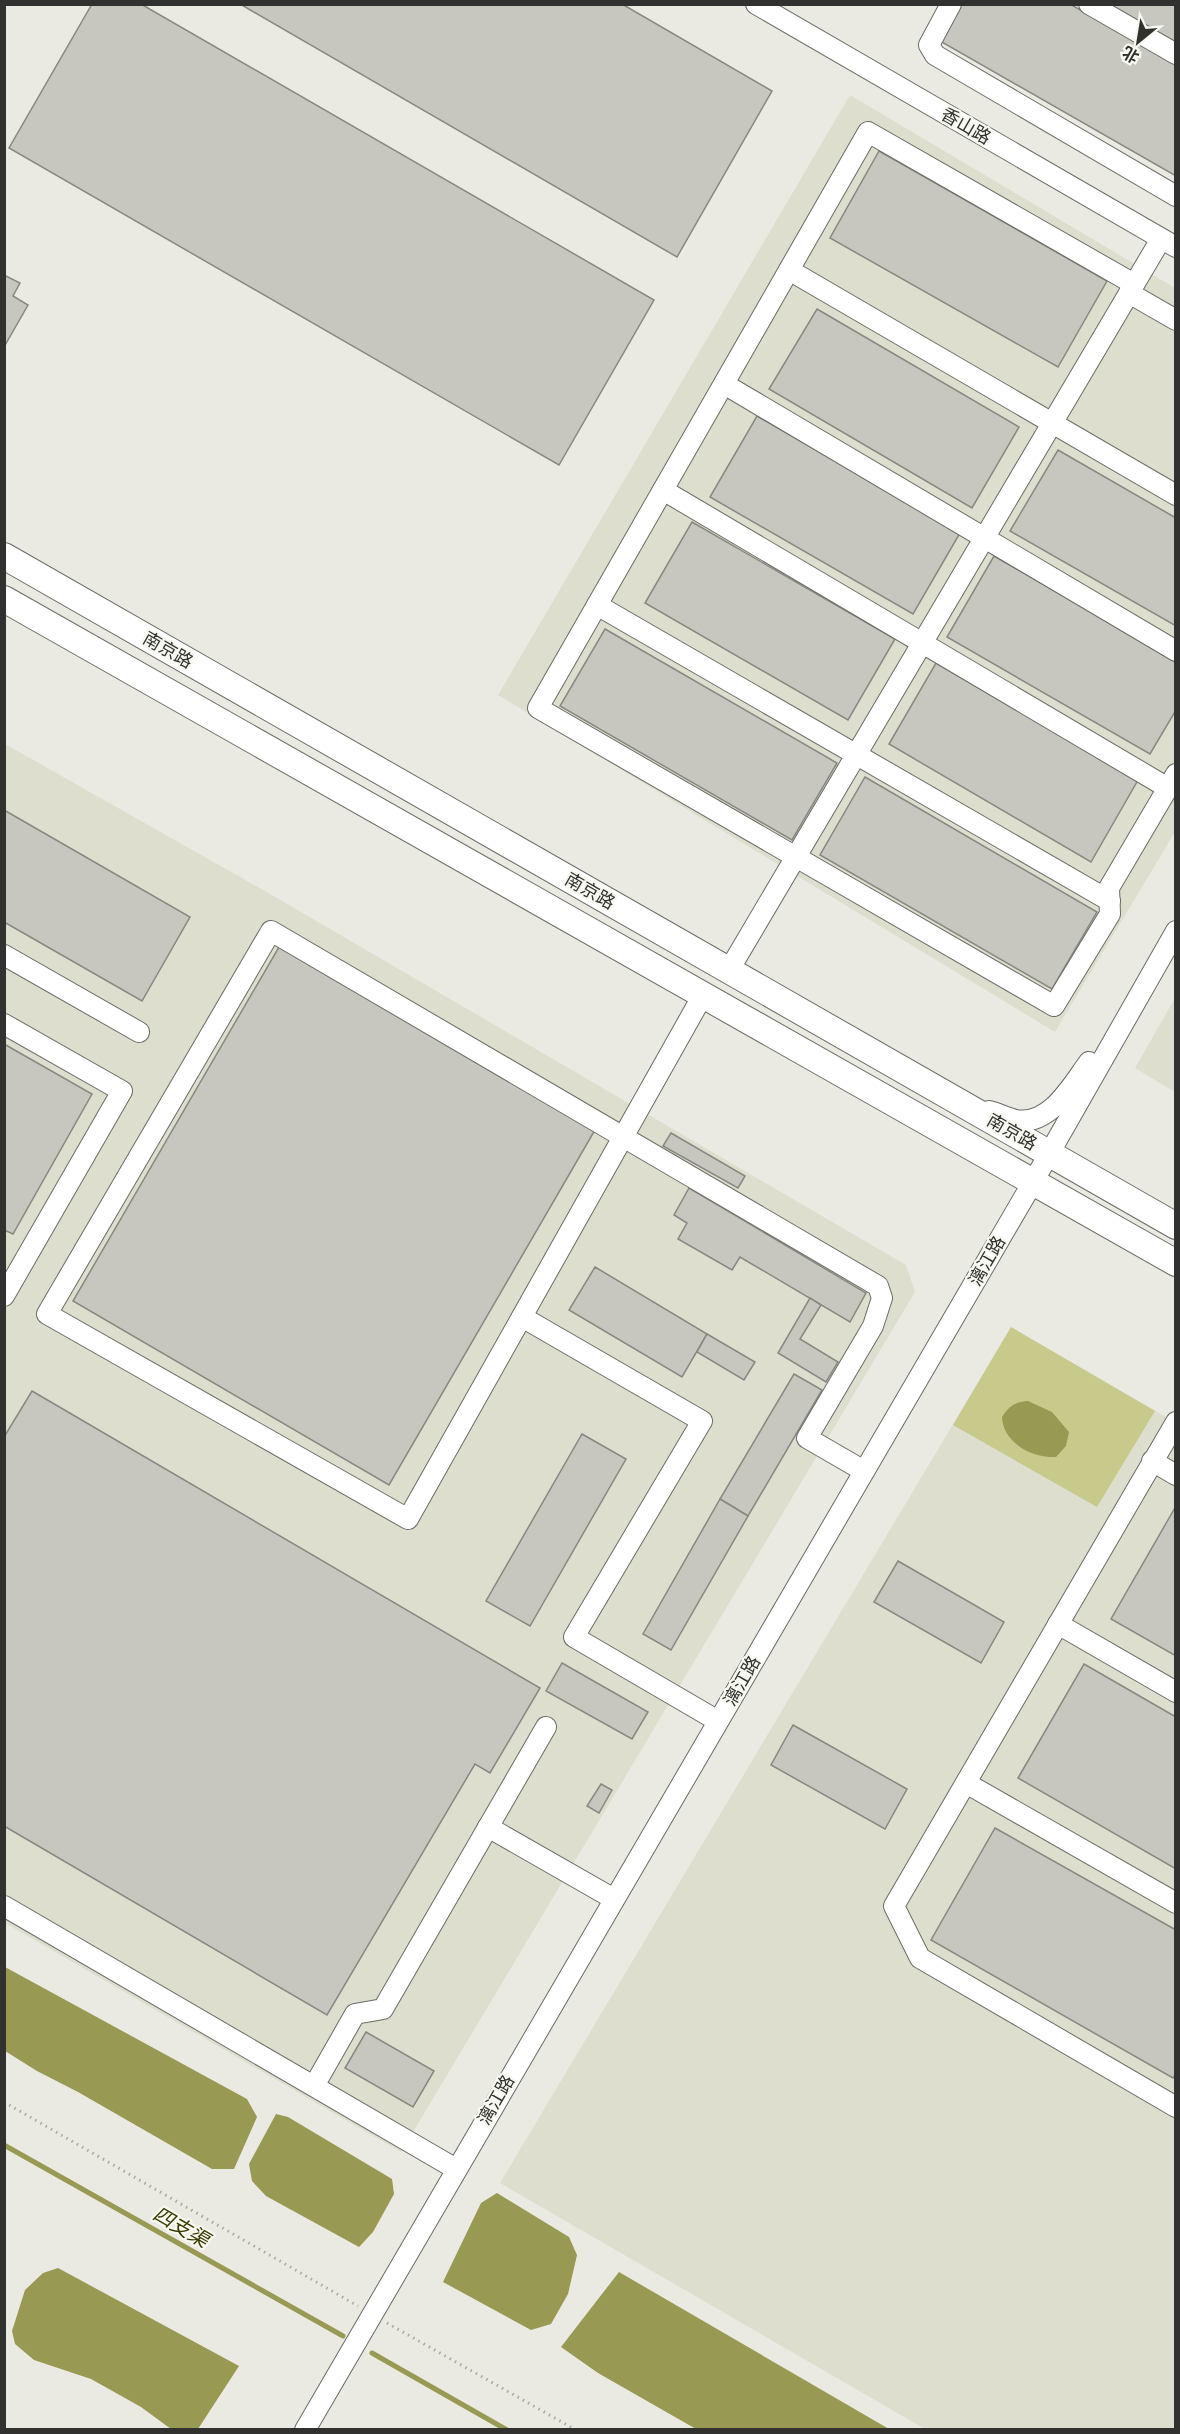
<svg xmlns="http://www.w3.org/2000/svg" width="1180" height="2434" font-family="'Roboto Condensed','Noto Sans SC',sans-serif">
<rect width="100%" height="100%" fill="#eaeae2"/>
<g fill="#dedecf">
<polygon points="850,95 1175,288 1175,832 1055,1032 498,695"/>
<polygon points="5,744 265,891 906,1265 915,1292 401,2152 5,1923"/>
<polygon points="1175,998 1175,1092 1135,1068"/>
<polygon points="1011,1327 1175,1422 1175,2429 925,2429 500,2183"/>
</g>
<polygon fill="#c8ca8c" points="1011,1327 1155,1411 1097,1507 953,1425"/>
<g fill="#989952">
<path d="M1028,1401l24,11 17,20 -3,14 -10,11c-24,1 -53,-14 -54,-40 7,-11 13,-15 26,-16z"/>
<polygon points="5,1967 247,2099 257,2117 234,2169 212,2169 78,2092 37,2071 5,2051"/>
<polygon points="276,2114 288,2117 392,2179 394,2194 373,2232 359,2247 266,2196 252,2181 249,2164"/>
<polygon points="497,2193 569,2237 577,2255 568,2294 551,2324 531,2330 443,2282 481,2203"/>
<polygon points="58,2268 239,2366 198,2429 171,2429 141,2407 91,2379 34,2360 15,2344 12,2331 25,2290 43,2273"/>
<polygon points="619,2272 889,2429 696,2429 598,2373 561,2347"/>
</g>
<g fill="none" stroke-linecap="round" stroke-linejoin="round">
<g stroke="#989952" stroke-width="5">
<polyline points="4,2145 343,2336"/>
<polyline points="372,2353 507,2430"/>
</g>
</g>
<g fill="#c7c7c0" stroke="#888881" stroke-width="1.5">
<polygon points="92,4 141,4 654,300 559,465 9,148"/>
<polygon points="240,4 622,4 772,91 677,257"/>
<polygon points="961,4 1070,4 1176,65 1176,176 940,41"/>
<polygon points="1101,4 1176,4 1176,48"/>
<polygon points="879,151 1107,281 1058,367 830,238"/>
<polygon points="4,275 20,283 13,296 28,305 4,347"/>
<polygon points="817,309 1019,427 972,508 769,389"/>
<polygon points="757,416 960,533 913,614 710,497"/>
<polygon points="1058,450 1176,518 1176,626 1010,531"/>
<polygon points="692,522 895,639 848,720 645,603"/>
<polygon points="994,556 1176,661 1176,710 1150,754 947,637"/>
<polygon points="605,629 837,763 792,840 560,706"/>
<polygon points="936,663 1138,780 1091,862 889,744"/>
<polygon points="865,777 1097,912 1052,989 820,855"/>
<polygon points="4,810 190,917 142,1001 4,922"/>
<polygon points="279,947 595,1130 389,1485 73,1301"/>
<polygon points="4,1044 92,1094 13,1234 4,1230"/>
<polygon points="671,1133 745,1176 738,1188 663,1146"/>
<polygon points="689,1188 866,1293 850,1322 740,1257 732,1270 678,1239 687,1223 674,1215"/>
<polygon points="595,1267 707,1334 682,1377 569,1310"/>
<polygon points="810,1298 821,1305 800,1339 838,1362 826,1382 778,1353"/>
<polygon points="707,1334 755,1362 744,1380 697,1352"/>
<polygon points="794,1374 822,1390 748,1516 720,1499"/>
<polygon points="32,1391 540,1688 490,1773 475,1764 327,2015 4,1826 4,1437"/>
<polygon points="582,1434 626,1459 530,1626 486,1601"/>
<polygon points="720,1499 748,1516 671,1650 643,1634"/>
<polygon points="1176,1506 1176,1656 1111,1619"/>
<polygon points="898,1561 1004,1622 981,1663 874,1602"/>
<polygon points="562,1663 648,1712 632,1739 546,1691"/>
<polygon points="1084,1664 1176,1717 1176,1869 1018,1778"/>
<polygon points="793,1725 907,1789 885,1829 771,1765"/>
<polygon points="601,1784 612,1790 599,1813 587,1806"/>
<polygon points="995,1828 1176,1930 1176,2074 1173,2078 931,1940"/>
<polygon points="366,2032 434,2071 413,2107 345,2068"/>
</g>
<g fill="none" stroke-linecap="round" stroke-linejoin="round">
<defs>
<g id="minor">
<polyline points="756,4 1176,247"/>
<polyline points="951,4 929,45 935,55 1176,196"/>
<polyline points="1089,4 1176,54"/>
<polyline points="789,270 1176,495"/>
<polyline points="1134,284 868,132 538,708 1054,1006 1110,914 1109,888 1176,774"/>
<polyline points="1129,293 1176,320"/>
<polyline points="724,384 1176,651"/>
<polyline points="663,490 1168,788"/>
<polyline points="597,605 1110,901"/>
<polyline points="4,955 139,1032"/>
<polyline points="729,970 1161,239"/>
<path d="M703,995c-98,175 -196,350 -295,524l-361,-205 224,-383 607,355 4,12 -9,28 -66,112 57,33"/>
<polyline points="4,1024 122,1091 4,1296"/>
<path d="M989,1111c9,2 18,7 27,9 34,6 56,-35 73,-58"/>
<polyline points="522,1317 702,1421 574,1637 718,1721"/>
<polyline points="1176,1422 894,1906 920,1958 1176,2107"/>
<polyline points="1152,1461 1176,1475"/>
<polyline points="1058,1624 1176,1692"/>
<polyline points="966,1783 1176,1903"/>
<polyline points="488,1827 614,1899"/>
<polyline points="4,1906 456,2169"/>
<polyline points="314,2086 355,2014 383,2009 546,1727"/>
<polyline points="305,2430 1033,1182 1176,931"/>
</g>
<g id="major">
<polyline points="4,556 1176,1226"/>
<polyline points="4,599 1176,1263"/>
</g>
</defs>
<use href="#minor" stroke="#6b6b64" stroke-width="22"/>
<use href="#major" stroke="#6b6b64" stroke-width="28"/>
<g stroke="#a9aaa3" stroke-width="3" stroke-dasharray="1.5 4.5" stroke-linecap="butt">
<polyline points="4,2102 358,2306"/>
<polyline points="387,2323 576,2430"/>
</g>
<use href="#minor" stroke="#fff" stroke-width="20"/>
<use href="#major" stroke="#fff" stroke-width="26"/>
</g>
<g text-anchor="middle" stroke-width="4.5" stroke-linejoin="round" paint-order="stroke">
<g font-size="18" fill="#31322f" stroke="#f7f8ef">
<text transform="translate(966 126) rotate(30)" y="6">香山路</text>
<text transform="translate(168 650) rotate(30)" y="6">南京路</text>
<text transform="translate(590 891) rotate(30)" y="6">南京路</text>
<text transform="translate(1012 1132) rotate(30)" y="6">南京路</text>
<text transform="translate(987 1261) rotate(-60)" y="6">漓江路</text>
<text transform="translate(742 1681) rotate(-60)" y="6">漓江路</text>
<text transform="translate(496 2100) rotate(-60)" y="6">漓江路</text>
</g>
<g font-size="20" font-style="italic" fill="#3a3a00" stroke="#f7f8ef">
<text transform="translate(181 2227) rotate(30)" y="7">四支渠</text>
</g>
</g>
<rect width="1180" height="2434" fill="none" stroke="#31322f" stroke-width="12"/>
<g transform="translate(1138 42) rotate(210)" stroke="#f7f8ef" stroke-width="4.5" paint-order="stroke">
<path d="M0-4.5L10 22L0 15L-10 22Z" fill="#31322f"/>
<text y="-9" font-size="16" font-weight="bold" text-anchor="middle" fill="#31322f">北</text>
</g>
</svg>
